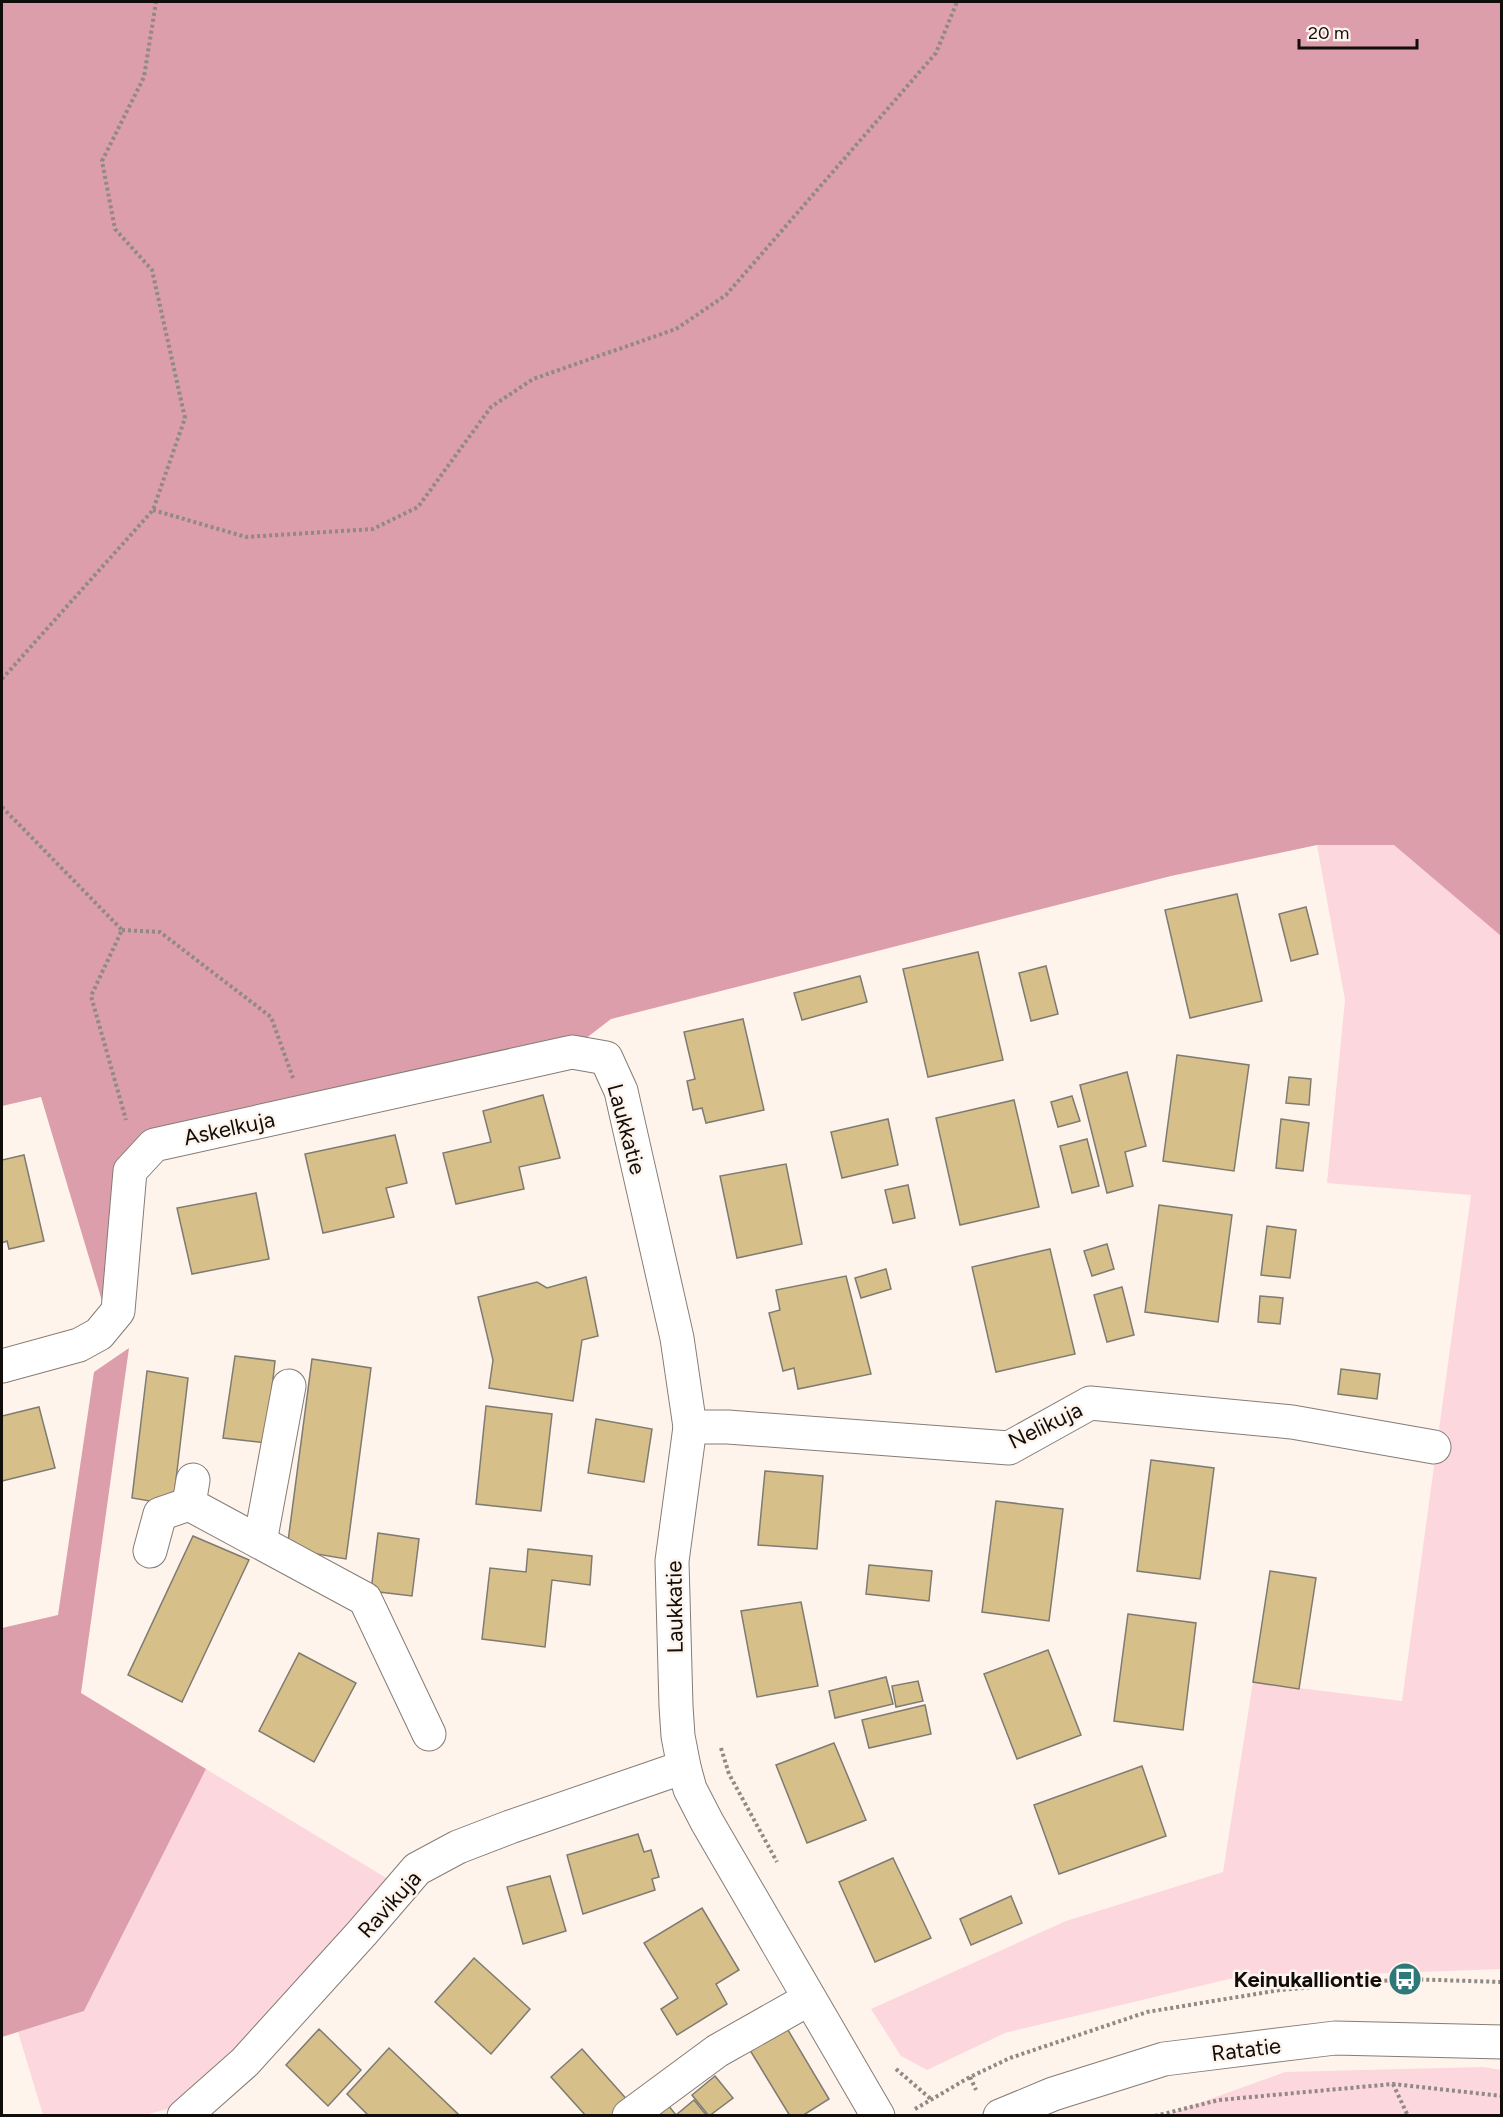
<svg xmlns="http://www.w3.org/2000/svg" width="1503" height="2117" font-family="Figtree,sans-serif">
<rect width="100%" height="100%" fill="#fef4ec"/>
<g fill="#fdd7de">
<polygon points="1317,845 1394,845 1501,936 1501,1969 1229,1979 1005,2033 927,2070 901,2056 871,2009 1066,1921 1223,1872 1253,1682 1402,1701 1471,1195 1327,1183 1345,1000"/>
<polygon points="206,1769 388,1879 236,2053 171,2108 141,2116 43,2115 18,2032 84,2011"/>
<polygon points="1483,2067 1501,2070 1501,2115 1166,2115 1285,2072"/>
</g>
<g fill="#dc9eab">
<polygon points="2,2 1501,2 1501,936 1394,845 1317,845 1171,876 611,1019 572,1049 131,1148 118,1296 102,1301 41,1097 2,1106"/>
<polygon points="129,1348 81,1693 206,1769 84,2011 2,2037 2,1628 58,1615 94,1372"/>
</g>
<g fill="#d6bf89" stroke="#7f7b72" stroke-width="1.5">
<polygon points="1237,894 1262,1001 1190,1018 1165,910"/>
<polygon points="1306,907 1318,954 1291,961 1279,914"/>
<polygon points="978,952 1003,1060 928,1077 903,969"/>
<polygon points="1046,966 1058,1014 1031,1021 1019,973"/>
<polygon points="860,976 867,1002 802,1020 794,993"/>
<polygon points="743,1019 764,1110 706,1123 702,1108 693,1110 687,1081 695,1079 684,1032"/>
<polygon points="1177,1055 1249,1065 1234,1171 1163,1161"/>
<polygon points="1127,1072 1146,1146 1125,1152 1133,1186 1107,1193 1080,1085"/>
<polygon points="1289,1077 1311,1079 1309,1105 1286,1103"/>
<polygon points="543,1095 560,1158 519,1167 524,1189 456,1204 443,1153 491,1142 483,1111"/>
<polygon points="1072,1096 1080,1121 1058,1127 1051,1102"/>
<polygon points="1014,1100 1039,1207 960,1225 936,1118"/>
<polygon points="888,1119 898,1165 842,1178 831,1132"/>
<polygon points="1281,1119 1309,1123 1303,1171 1276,1168"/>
<polygon points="395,1135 407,1183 386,1188 394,1217 323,1233 305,1154"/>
<polygon points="1087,1139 1099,1186 1072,1193 1060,1146"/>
<polygon points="24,1155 44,1241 9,1249 7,1241 2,1243 2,1160"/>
<polygon points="786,1164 802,1244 737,1258 720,1176"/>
<polygon points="908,1185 915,1218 893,1223 885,1190"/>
<polygon points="256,1193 269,1259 192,1274 177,1208"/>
<polygon points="1159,1205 1232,1215 1218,1322 1145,1312"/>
<polygon points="1267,1226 1296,1230 1290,1278 1261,1275"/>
<polygon points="1107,1244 1114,1269 1092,1276 1084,1251"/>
<polygon points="1050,1249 1075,1354 996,1372 972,1267"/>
<polygon points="886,1269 891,1289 861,1298 855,1278"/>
<polygon points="846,1276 871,1374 798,1389 794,1368 783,1371 769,1313 780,1310 776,1290"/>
<polygon points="586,1277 598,1336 582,1340 573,1401 489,1388 493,1360 478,1297 537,1282 547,1288"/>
<polygon points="1122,1287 1134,1335 1107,1342 1094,1295"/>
<polygon points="1260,1296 1283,1298 1280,1324 1258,1322"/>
<polygon points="235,1356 275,1361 266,1443 223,1438"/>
<polygon points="312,1359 371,1368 346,1559 287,1549"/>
<polygon points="1341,1369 1380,1374 1377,1399 1338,1394"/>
<polygon points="147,1371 188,1378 173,1505 132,1498"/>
<polygon points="486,1406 552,1414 541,1511 476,1504"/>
<polygon points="39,1407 55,1468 2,1481 2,1416"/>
<polygon points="596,1419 652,1429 644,1482 588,1473"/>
<polygon points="1151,1460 1214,1468 1200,1579 1137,1571"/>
<polygon points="765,1471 823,1476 817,1549 758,1545"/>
<polygon points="996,1501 1063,1509 1049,1621 982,1612"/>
<polygon points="378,1533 419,1539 412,1596 371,1591"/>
<polygon points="193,1536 249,1560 182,1702 128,1675"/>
<polygon points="528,1549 592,1556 590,1585 552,1580 545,1647 482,1639 490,1568 526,1572"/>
<polygon points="869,1565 932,1571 929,1601 866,1594"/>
<polygon points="1270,1571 1316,1578 1299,1689 1253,1682"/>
<polygon points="801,1602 818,1686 757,1697 741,1611"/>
<polygon points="1128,1614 1196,1623 1183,1730 1114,1721"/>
<polygon points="1048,1650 1081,1735 1017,1759 984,1674"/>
<polygon points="299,1653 356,1683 314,1762 259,1731"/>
<polygon points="886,1677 893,1704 835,1718 829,1691"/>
<polygon points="918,1681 923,1701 896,1707 892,1686"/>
<polygon points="925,1705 931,1734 869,1748 862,1720"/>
<polygon points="834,1743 866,1820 807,1843 776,1765"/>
<polygon points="1142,1766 1166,1836 1059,1874 1034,1805"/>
<polygon points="638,1834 644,1852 651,1850 659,1877 652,1879 655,1890 583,1914 567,1855"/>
<polygon points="893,1858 931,1938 875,1962 839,1882"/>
<polygon points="550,1876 566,1931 523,1944 507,1887"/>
<polygon points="1011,1896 1022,1923 971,1945 960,1919"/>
<polygon points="702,1908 739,1970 716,1984 727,2004 677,2035 661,2009 678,1998 644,1943"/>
<polygon points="474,1958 530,2009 491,2054 435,2002"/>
<polygon points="782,2020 829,2099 802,2116 790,2116 745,2042"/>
<polygon points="319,2029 361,2070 328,2106 286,2065"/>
<polygon points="389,2048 458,2114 457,2116 369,2116 347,2094"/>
<polygon points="582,2049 630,2103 617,2116 586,2116 551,2077"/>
<polygon points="715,2076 733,2098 709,2116 692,2095"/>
<polygon points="694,2100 707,2116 655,2116 668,2105 676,2115"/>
</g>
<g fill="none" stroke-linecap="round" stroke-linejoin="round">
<defs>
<g id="minor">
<polyline points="2,1366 79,1345 99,1334 118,1311 130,1171 154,1145 572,1052 606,1058 621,1091 677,1338 690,1427 672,1561 676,1706 678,1736 684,1767 690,1789 707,1822 878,2116"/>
<polyline points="690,1427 728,1427 1009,1448 1090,1403 1292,1422 1434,1447"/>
<polyline points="193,1480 189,1504 365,1599 429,1734"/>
<polyline points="260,1542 289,1386"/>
<polyline points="150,1551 160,1514 189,1504"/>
<polyline points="184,2116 245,2062 362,1933 417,1869 458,1847 510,1827 684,1767"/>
<polyline points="629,2116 717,2051 809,1999"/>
<polyline points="1000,2116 1053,2094 1164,2059 1335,2038 1502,2042"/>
</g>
</defs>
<use href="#minor" stroke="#857c75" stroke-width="35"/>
<g stroke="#908984" stroke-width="4" stroke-dasharray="3 3" stroke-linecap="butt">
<polyline points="153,510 246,537 373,529 418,507 491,407 533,379 676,329 726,295 936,53 957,2"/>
<polyline points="2,679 153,510 185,418 152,270 115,229 102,161 144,77 156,2"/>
<polyline points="2,807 122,930 91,996 126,1120"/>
<polyline points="122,930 160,932 271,1017 293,1078"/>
<polyline points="721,1748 729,1774 777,1862"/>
<polyline points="896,2069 932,2100"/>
<polyline points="970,2077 976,2090"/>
<polyline points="1393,2084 1408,2116"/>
<polyline points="915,2109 970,2077 1010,2058 1147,2012 1280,1990 1405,1979 1502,1982"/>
<polyline points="1155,2116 1219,2100 1393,2084 1502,2096"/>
</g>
<use href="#minor" stroke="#fff" stroke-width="33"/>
</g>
<defs>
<symbol id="bus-disc" viewBox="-11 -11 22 22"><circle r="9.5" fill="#2e7879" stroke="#fef4ec"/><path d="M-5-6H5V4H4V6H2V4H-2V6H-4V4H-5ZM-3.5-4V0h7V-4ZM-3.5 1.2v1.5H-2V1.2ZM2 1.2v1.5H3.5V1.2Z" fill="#fff"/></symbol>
</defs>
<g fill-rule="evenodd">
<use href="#bus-disc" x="1386" y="1960" width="38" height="38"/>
</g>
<g text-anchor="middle" stroke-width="5" stroke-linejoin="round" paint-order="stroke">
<g font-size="22" fill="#100d0b" stroke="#fef4ec">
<text transform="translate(229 1128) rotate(-12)" y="8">Askelkuja</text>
<text transform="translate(627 1129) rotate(75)" y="8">Laukkatie</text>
<text transform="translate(1045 1425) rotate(-26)" y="8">Nelikuja</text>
<text transform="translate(674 1607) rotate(-91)" y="8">Laukkatie</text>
<text transform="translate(389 1904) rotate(-48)" y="8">Ravikuja</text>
<text transform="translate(1246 2049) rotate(-7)" y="8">Ratatie</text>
</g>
<g font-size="22" font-weight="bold" fill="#100d0b" stroke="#fef4ec" text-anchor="end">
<text x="1382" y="1987">Keinukalliontie</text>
</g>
</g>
<rect width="1503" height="2117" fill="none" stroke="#100d0b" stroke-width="6"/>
<path d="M1299 39v9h118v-9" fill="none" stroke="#100d0b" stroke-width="3"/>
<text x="1308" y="39" font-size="18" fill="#100d0b" stroke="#fef4ec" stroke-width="4.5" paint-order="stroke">20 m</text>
</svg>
